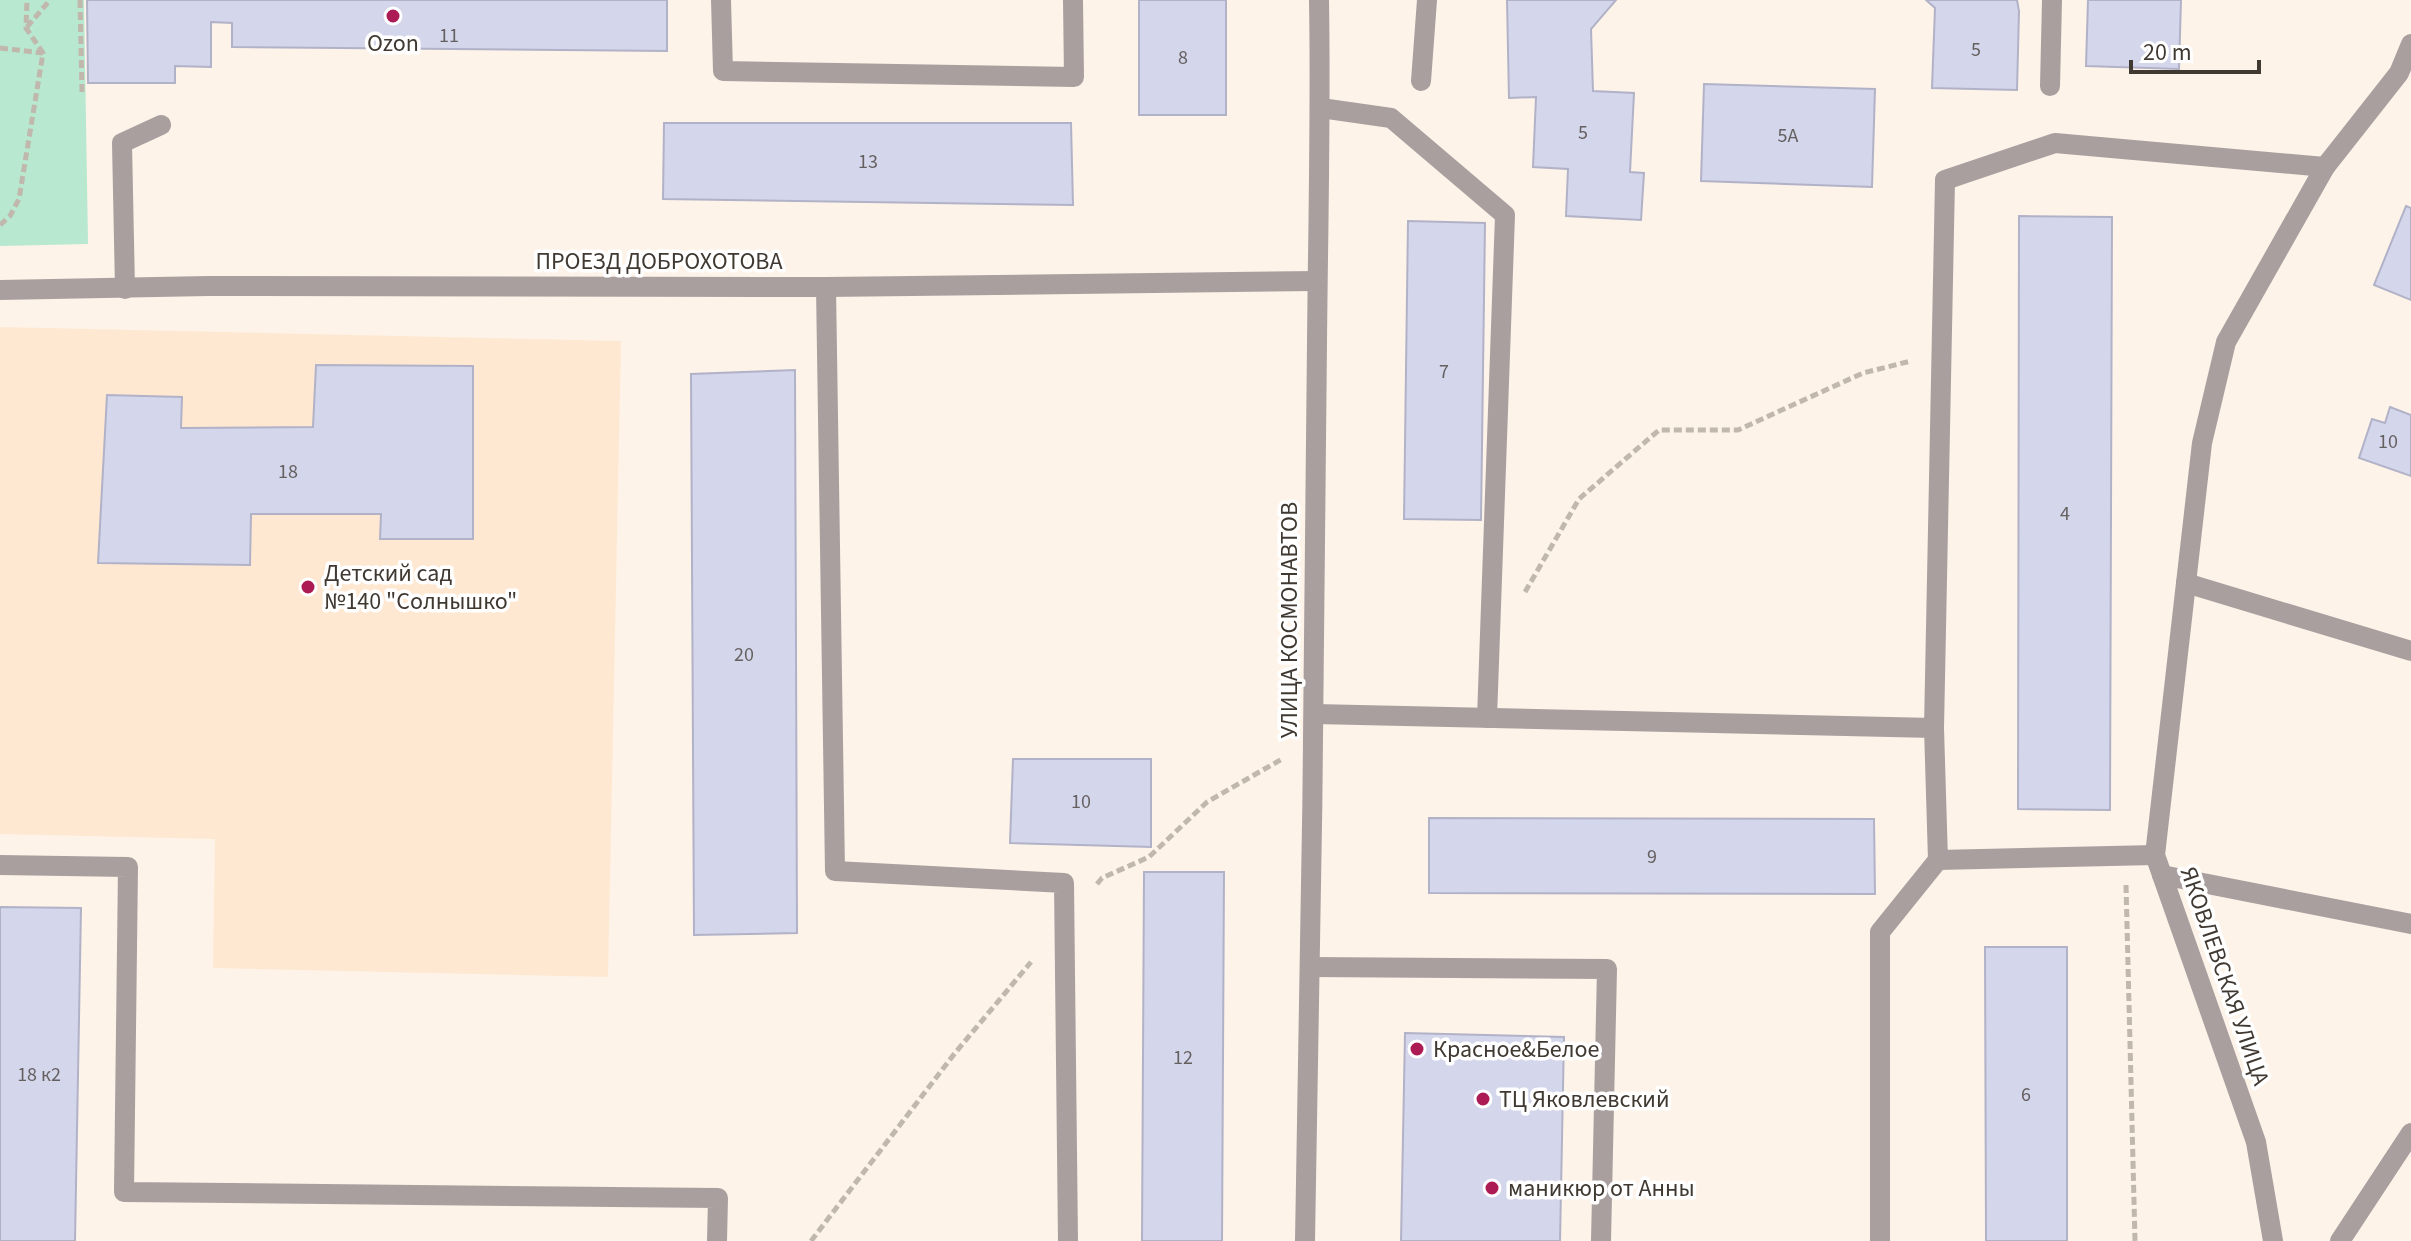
<svg xmlns="http://www.w3.org/2000/svg" width="2411" height="1241" font-family="'Source Sans 3',sans-serif">
<rect width="100%" height="100%" fill="#fdf3e8"/>
<polygon fill="#ffe8d2" points="0,327 621,341 608,977 213,968 215,839 0,834"/>
<polygon fill="#b8e8cf" points="0,0 84,0 88,244 0,246"/>
<g fill="#d4d6eb" stroke="#b1b2c7" stroke-width="2">
<polygon points="87,0 667,0 667,51 232,47 232,23 211,22 211,67 175,66 175,83 88,83"/>
<rect x="1139" y="0" width="87" height="115"/>
<polygon points="1507,0 1616,0 1591,29 1593,91 1634,93 1630,172 1644,173 1641,220 1566,216 1568,169 1533,167 1536,97 1509,98"/>
<polygon points="1926,0 2017,0 2019,11 2017,90 1932,88 1935,8"/>
<polygon points="2088,0 2181,0 2179,69 2086,66"/>
<polygon points="1704,84 1875,89 1872,187 1701,181"/>
<polygon points="664,123 1071,123 1073,205 663,199"/>
<polygon points="2406,206 2411,208 2411,300 2374,285"/>
<polygon points="2019,216 2112,217 2110,810 2018,809"/>
<polygon points="1408,221 1485,223 1481,520 1404,519"/>
<polygon points="316,365 473,366 473,539 380,539 381,514 251,514 250,565 98,563 107,395 182,397 181,428 313,427"/>
<polygon points="795,370 797,933 694,935 691,374"/>
<polygon points="2390,407 2411,415 2411,476 2359,458 2372,419 2385,423"/>
<polygon points="1013,759 1151,759 1151,847 1010,843"/>
<polygon points="1429,818 1874,819 1875,894 1429,893"/>
<polygon points="1144,872 1224,872 1222,1241 1142,1241"/>
<polygon points="0,907 81,908 75,1241 0,1241"/>
<polygon points="1985,947 2067,947 2067,1241 1986,1241"/>
<polygon points="1405,1033 1564,1037 1560,1241 1401,1241"/>
</g>
<g fill="none" stroke-linecap="round" stroke-linejoin="round">
<g stroke="#c0b7ad" stroke-width="5" stroke-dasharray="8 4" stroke-linecap="butt">
<polyline points="80,0 82,92"/>
<polyline points="27,27 50,0"/>
<polyline points="0,48 43,53"/>
<polyline points="0,225 10,216 19,199 43,53 26,28 27,0"/>
<polyline points="1525,592 1579,499 1659,430 1738,430 1863,373 1911,361"/>
<polyline points="1097,884 1102,878 1149,857 1207,802 1282,759"/>
<polyline points="2126,885 2135,1241"/>
<polyline points="811,1241 955,1053 1031,962"/>
</g>
<g stroke="#aa9f9f" stroke-width="20">
<polyline points="721,0 723,71 1074,77 1073,0"/>
<polyline points="1421,81 1427,0"/>
<polyline points="2050,86 2052,0"/>
<polyline points="1321,108 1391,118 1505,215 1487,718"/>
<polyline points="826,287 835,871 1064,883 1068,1241"/>
<polyline points="125,289 122,143 161,125"/>
<polyline points="0,290 208,286 826,287 1317,281"/>
<polyline points="2186,583 2411,651"/>
<polyline points="1315,714 1934,728 1945,180 2055,143 2325,167"/>
<polyline points="1934,728 1938,860 2155,855"/>
<polyline points="0,865 128,867 124,1192 718,1198 717,1241"/>
<polyline points="2162,875 2411,924"/>
<polyline points="1310,967 1607,969 1601,1241"/>
<path d="M1305,1241c6,-299 10,-599 12,-898 1,-114 4,-229 2,-343"/>
<polyline points="1880,1241 1880,932 1938,860"/>
<polyline points="2273,1241 2256,1142 2155,855 2202,443 2226,342 2325,167 2399,73 2411,44"/>
<polyline points="2340,1241 2411,1133"/>
</g>
</g>
<g fill="#ac1b53" stroke="#fff" stroke-width="3">
<circle cx="393" cy="16" r="8"/>
<circle cx="308" cy="587" r="8"/>
<circle cx="1417" cy="1049" r="8"/>
<circle cx="1483" cy="1099" r="8"/>
<circle cx="1492" cy="1188" r="8"/>
</g>
<g text-anchor="middle" stroke-width="7" stroke-linejoin="round" paint-order="stroke">
<g font-size="20" fill="#656060">
<text x="449" y="42">11</text>
<text x="1976" y="56">5</text>
<text x="1183" y="64">8</text>
<text x="1583" y="139">5</text>
<text x="1788" y="142">5А</text>
<text x="868" y="168">13</text>
<text x="1444" y="378">7</text>
<text x="2388" y="448">10</text>
<text x="288" y="478">18</text>
<text x="2065" y="520">4</text>
<text x="744" y="661">20</text>
<text x="1081" y="808">10</text>
<text x="1652" y="863">9</text>
<text x="1183" y="1064">12</text>
<text x="39" y="1081">18 к2</text>
<text x="2026" y="1101">6</text>
</g>
<g font-size="24" fill="#403932" stroke="#fff" text-anchor="start">
<text x="393" y="51" text-anchor="middle">Ozon</text>
<text x="324" y="581">Детский сад<tspan x="324" dy="28">№140 "Солнышко"</tspan></text>
<text x="1433" y="1057">Красное&amp;Белое</text>
<text x="1499" y="1107">ТЦ Яковлевский</text>
<text x="1508" y="1196">маникюр от Анны</text>
</g>
<g font-size="24" fill="#403932" stroke="#fff">
<text x="659" y="269">ПРОЕЗД ДОБРОХОТОВА</text>
<text transform="translate(1289 620) rotate(-90)" y="8">УЛИЦА КОСМОНАВТОВ</text>
<text transform="translate(2225 976) rotate(71)" y="8">ЯКОВЛЕВСКАЯ УЛИЦА</text>
</g>
</g>
<path d="M2131 60v12h128v-12" fill="none" stroke="#403932" stroke-width="4"/>
<text x="2143" y="60" font-size="24" fill="#403932" stroke="#ffffff" stroke-width="6" paint-order="stroke">20 m</text>
</svg>
